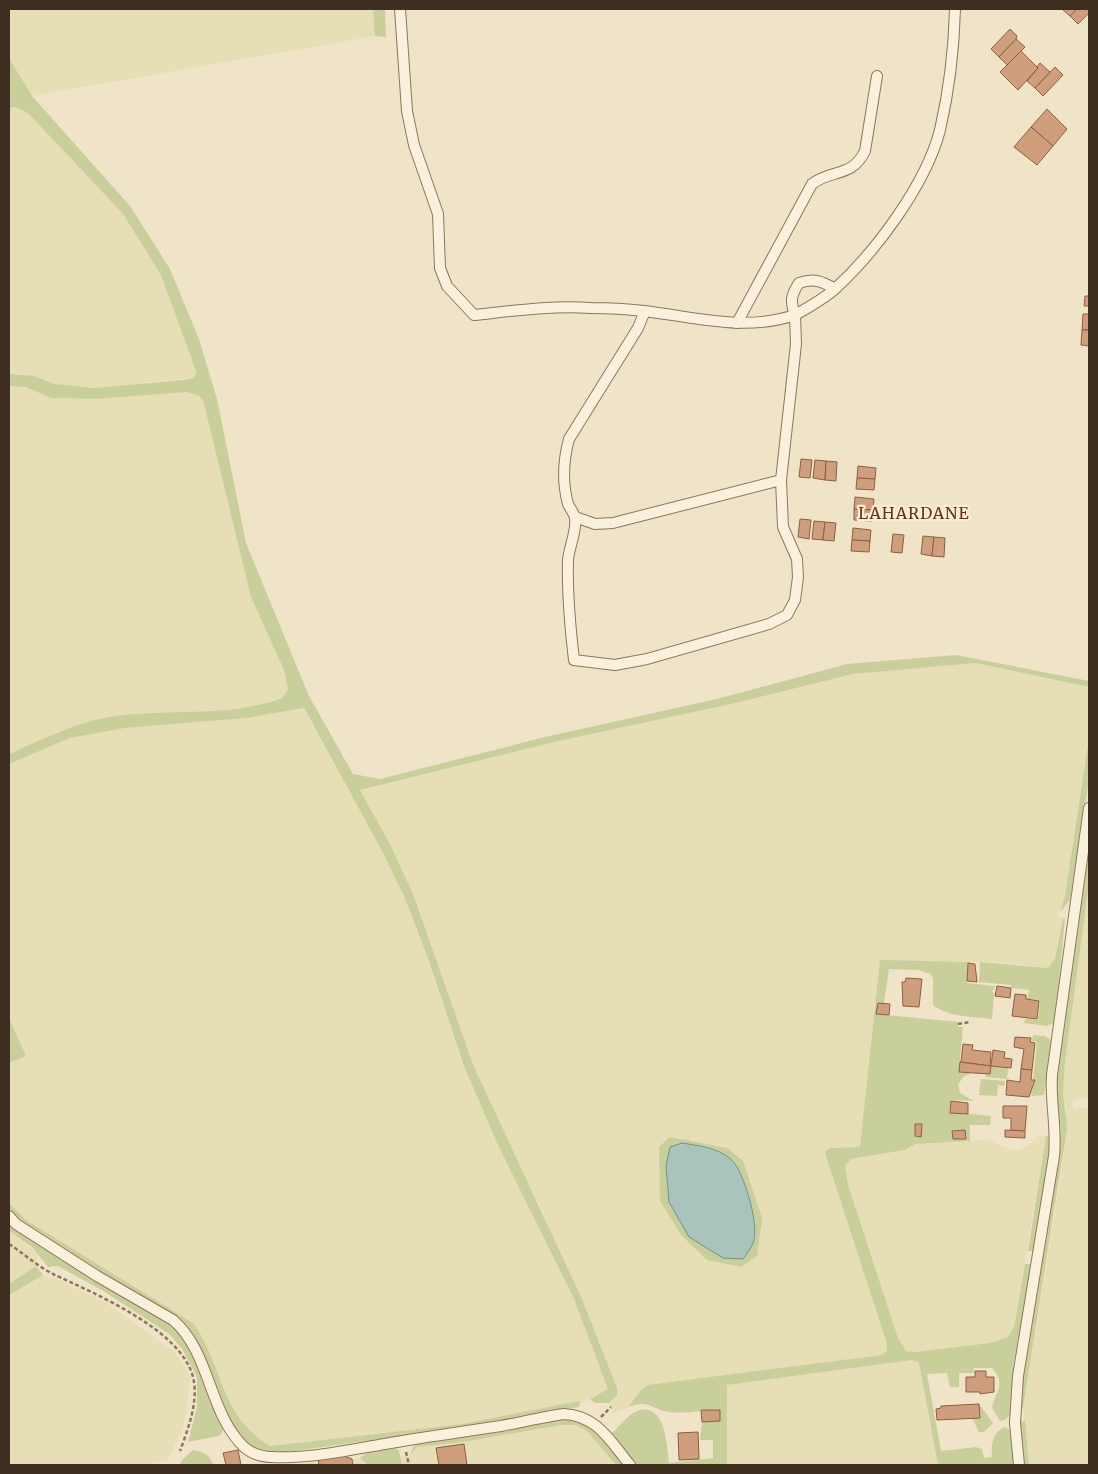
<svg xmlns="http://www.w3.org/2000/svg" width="1098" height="1474" font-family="Merriweather,serif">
<rect width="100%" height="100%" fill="#f0e4c8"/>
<g fill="#e6deb5">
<polygon points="9,9 373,9 375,36 32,96 9,58"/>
<polygon points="14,107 28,113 123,214 161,275 196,371 194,378 94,388 54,384 34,376 9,374 9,108"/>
<polygon points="9,386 26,387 52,398 98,399 186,392 199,396 203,400 251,597 284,670 288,690 282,698 248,707 65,729 9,754"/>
<polygon points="976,663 1089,687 1089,739 1083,789 1065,896 1057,916 1063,918 1055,959 1048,968 997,962 880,961 860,1147 829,1148 825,1153 887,1344 887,1351 882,1355 647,1385 642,1389 628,1407 613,1414 609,1403 613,1401 545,1216 506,1141 474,1067 413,894 390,844 360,790 554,742 731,704 853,674"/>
<polygon points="303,708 383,853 404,896 428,958 465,1070 498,1145 574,1299 609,1390 580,1404 579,1401 462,1424 270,1446 257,1439 242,1425 226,1396 193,1323 26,1220 9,1203 9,1063 26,1056 9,1018 9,764 70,738 125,728 247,718"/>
<polygon points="1089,884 1089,1098 1073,1100 1073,1109 1089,1108 1089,1465 1029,1465 1023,1408 1061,1175 1066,1108 1063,1093 1065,1062"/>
<polygon points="1039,1136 1046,1136 1014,1327 1008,1337 990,1343 915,1352 906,1351 898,1338 848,1185 845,1165 851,1159 905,1150 915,1144 988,1140 1006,1148 1017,1150 1028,1146"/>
<polygon points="9,1231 38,1254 36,1266 9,1284"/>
<polygon points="43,1275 55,1278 107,1303 173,1351 186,1368 190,1377 187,1410 183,1428 168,1460 149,1465 9,1465 9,1295"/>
<polygon points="912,1360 919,1363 938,1465 727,1465 727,1385"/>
<polygon points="561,1425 576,1425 587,1431 616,1465 304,1465 313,1460 344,1456 350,1459 360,1458 367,1453 396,1448 401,1457 407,1456 412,1456 417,1447 463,1442"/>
</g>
<g fill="#c9cf9b" fill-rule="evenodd">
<polygon points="373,9 385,9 386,37 375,36"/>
<path d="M9,58l23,38 98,110 40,63 29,70 18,60 29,144 63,153 44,78 27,5 169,-43 168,-37 130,-35 109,-9 133,26v6l-113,-24 -123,11 -122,30 -177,38 -194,48 30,54 23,50 61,173 108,232 35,89v7l-8,8h-14l-5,-4 18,-10 -34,-90 -76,-154 -33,-76 -37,-111 -24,-62 -21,-43 -79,-145 -57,10 -122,10 -55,10 -61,26v-10c34,-15 69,-33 107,-38 53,-7 116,1 166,-18l6,-8 -4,-20 -33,-73 -48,-197 -4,-4 -13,-4 -88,7 -47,-1 -25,-11 -17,-1v-12l25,2 20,8 40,4 89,-8 11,-2 2,-7 -35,-96 -38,-61 -95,-101 -14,-6 -5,1z"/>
<polygon points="1089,739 1089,780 1070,900 1060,912 1065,896"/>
<polygon points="1089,841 1089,884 1065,1062 1063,1093 1067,1128 1023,1408 1019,1407 1021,1391 1056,1174 1061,1128 1055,1089"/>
<polygon points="1063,918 1065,918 1055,1022 1047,1026 1024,1023 1025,1019 1038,1020 1040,1001 1027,1000 1029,990 1011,988 1011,985 979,982 980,962 1048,968 1055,959"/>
<path d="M880,960l88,2 -1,21 28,3 -3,6 2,1 -2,26c-18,-2 -45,-2 -59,-14v-26l-2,-5 -13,-4 -29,-1 -5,34h-6l-2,11 82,8v5h5l-4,44 13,2 -9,4 -5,8 2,8 14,8 -23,-1 -1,12 41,4 -1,9h-20v16l-55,3 -10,6 -54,9 -6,6 3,20 50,153 8,13 9,1 75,-9 18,-6 6,-10 11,-63h7l-19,103 -2,47 -6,6 -5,1 -8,-13c3,-16 15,-24 0,-40h-18l-1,5h-14v14h-9l-3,-14 -20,1 14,77 35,-4 6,2 2,9 8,-1c-1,-12 0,-25 13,-30l6,4 4,34h-77l-19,-102 -7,-3 -185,25v80h-94l-22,-31c8,-7 16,-19 26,-23 29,-10 30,36 32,52l44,-5v-18h-13l2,-18 18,-1v-11c-16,0 -35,4 -51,2 -18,-3 -20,-13 -41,-5l14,-18 5,-4 235,-30 5,-4v-7l-62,-191 4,-5 31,-1z"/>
<polygon points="9,1018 26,1056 9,1063"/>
<polygon points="1033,1035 1045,1036 1052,1041 1044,1095 1031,1096 1035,1081 1033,1080 1037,1042 1032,1041"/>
<polygon points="991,1066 1008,1068 1007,1079 985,1077 986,1073 990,1073"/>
<polygon points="981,1079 1005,1081 1004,1086 998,1085 997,1096 979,1095"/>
<polygon points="1052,1135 1034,1251 1028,1251 1046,1136"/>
<path d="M670,1137l57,11 16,13 19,57 -5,38 -16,11 -34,-7 -26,-25 -21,-34 -1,-54zM712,1148l23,16 11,26 8,31z"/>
<path d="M9,1203l17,17 167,103c31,43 26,93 77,123l192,-22 117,-23 1,3 -1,3 -118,21 -182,25c-8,-1 -16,0 -23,-4 -34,-18 -49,-88 -68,-121l-12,-11 -75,-42 -80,-52 -12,-13z"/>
<polygon points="9,1222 171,1323 192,1349 222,1423 223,1431 219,1436 188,1442 197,1407 197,1377 182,1349 169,1334 105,1292 58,1266 48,1267 32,1247 9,1231"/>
<polygon points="36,1266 43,1275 9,1295 9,1284"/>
<polygon points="979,1404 993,1423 984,1432 979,1432 972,1418 980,1418"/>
<polygon points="559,1418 582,1421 598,1434 623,1465 616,1465 587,1431 576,1425 561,1425 463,1442 417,1447 410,1456 413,1447 419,1442"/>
<polygon points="1025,1421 1029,1465 1023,1465 1020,1422"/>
<polygon points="396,1448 399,1451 402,1465 368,1465 360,1458 367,1453"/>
<path d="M193,1450c10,1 18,6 20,15h-33l2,-5z"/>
</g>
<path fill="#a9c4bc" stroke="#6f938a" d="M682,1143c18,3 41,5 53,21 10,14 25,63 18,79 -2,6 -7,11 -10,16l-20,-1 -34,-21 -20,-35 -3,-36 4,-19z"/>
<g fill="#cf9f7d" stroke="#8d5f41">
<polygon points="1062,9 1077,9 1070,16"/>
<polygon points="1077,9 1089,9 1089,13 1078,24 1070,16"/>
<polygon points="1010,29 1017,36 1016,39 999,57 991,49"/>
<polygon points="1016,39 1025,47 1007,65 999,57"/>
<polygon points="1021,51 1038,68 1018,90 1000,72"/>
<polygon points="1040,63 1050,72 1035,88 1027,81 1038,68 1037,67"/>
<polygon points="1055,67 1063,75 1043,96 1035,88"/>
<polygon points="1047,109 1067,129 1053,146 1031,127"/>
<polygon points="1031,127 1053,146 1037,165 1014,147"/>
<polygon points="1085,296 1089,296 1089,306 1084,306"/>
<polygon points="1083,314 1089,314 1089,330 1082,330"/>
<polygon points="1082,330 1089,330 1089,346 1081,345"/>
<polygon points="801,459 812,460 810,478 799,477"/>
<polygon points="815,460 826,461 825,480 813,478"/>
<polygon points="826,461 837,462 836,481 825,480"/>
<polygon points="858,466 876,468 875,479 857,478"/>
<polygon points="857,478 875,479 874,490 856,489"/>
<polygon points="855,497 874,499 873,510 854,509"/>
<polygon points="854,509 873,510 872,521 854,520"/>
<polygon points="800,519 811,520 809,539 798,537"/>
<polygon points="814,521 825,522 823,540 812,539"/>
<polygon points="825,522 836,523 834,541 823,540"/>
<polygon points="853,528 871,530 870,541 852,540"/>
<polygon points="893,534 904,535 902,553 891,552"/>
<polygon points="923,536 934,537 932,556 921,554"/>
<polygon points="934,537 945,538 944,557 932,556"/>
<polygon points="852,540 870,541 869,552 851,551"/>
<polygon points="968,963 975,964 977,982 967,981"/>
<polygon points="906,978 922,979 919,1007 903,1006 902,982 905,982"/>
<polygon points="997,986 1011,988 1010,998 995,996"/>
<polygon points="1015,994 1026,995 1026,999 1039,1001 1037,1019 1012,1016"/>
<polygon points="878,1003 890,1004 889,1015 876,1014"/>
<polygon points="1015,1037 1031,1038 1030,1042 1035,1043 1032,1070 1021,1069 1024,1049 1014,1047"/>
<polygon points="963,1044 973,1045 972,1050 991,1052 990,1066 961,1062"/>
<polygon points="993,1050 1005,1052 1004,1058 1012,1059 1011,1068 991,1066"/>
<polygon points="960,1062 991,1066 990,1074 959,1072"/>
<polygon points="1021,1069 1032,1070 1031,1080 1035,1080 1029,1097 1006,1095 1007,1080 1020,1082"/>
<polygon points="951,1101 968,1103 968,1114 950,1113"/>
<polygon points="1003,1106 1027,1106 1025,1131 1011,1130 1011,1118 1003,1118"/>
<polygon points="915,1124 922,1124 921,1137 915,1136"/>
<polygon points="965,1130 966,1139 953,1139 952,1131"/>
<polygon points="1005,1130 1025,1131 1025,1138 1005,1137"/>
<polygon points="975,1371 986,1371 986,1377 994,1377 994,1392 980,1394 980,1392 966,1392 966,1377 975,1377"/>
<polygon points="979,1404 980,1418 937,1420 936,1409 941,1408 941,1406"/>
<polygon points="701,1410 720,1410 720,1421 702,1422"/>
<polygon points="698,1432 699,1459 679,1460 678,1433"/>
<polygon points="464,1444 467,1465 439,1465 436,1448"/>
<polygon points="238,1450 241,1465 226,1465 223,1453"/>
<polygon points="344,1456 352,1459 353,1465 319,1465 318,1458"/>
</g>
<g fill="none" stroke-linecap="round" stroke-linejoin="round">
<defs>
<g id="street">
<path d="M400,9l7,102 7,34 24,69 2,54 7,18 27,29c38,-4 79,-10 117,-7 18,0 36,1 53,3 51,6 100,21 151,4l1,29 -15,136 2,47 14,32 1,18 -3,23 -8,15 -18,9 -122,35 -32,6 -41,-5c-4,-34 -7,-66 -6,-100 1,-13 9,-29 7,-42 -1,-5 -5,-10 -7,-14 -6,-22 -5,-43 1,-65l69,-111 7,-17"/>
<path d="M835,289c-13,-8 -21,-11 -36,-6 -8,12 -9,18 -4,32 14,-8 29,-16 41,-27 41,-38 90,-104 104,-158 9,-39 14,-81 15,-121"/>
<path d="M737,323l75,-139c19,-15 40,-6 53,-33l12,-75"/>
<polyline points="575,517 595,524 613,523 781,480"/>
<path d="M9,1216l7,8 81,52 76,44c38,33 35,92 71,127 8,7 18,10 28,10 37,2 77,-7 113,-13 38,-7 77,-12 116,-18 21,-4 42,-9 63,-12 34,2 46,27 66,51"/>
<path d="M1019,1465l-4,-42 3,-47 36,-220c3,-28 -4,-54 -2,-81l37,-267"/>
</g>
</defs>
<use href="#street" stroke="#8d765c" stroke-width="12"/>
<g stroke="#8d765c" stroke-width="2.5" stroke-dasharray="4 2.5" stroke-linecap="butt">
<polyline points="958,1024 970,1022"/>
<path d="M9,1244c14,9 28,22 44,30 40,19 128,55 140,103 6,24 -5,52 -13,74"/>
<polyline points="601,1417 611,1407"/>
<polyline points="406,1452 409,1465"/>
</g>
<use href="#street" stroke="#faf1dc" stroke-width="10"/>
</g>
<g text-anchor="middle" stroke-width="4.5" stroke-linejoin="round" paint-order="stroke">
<g font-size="16" letter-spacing="1" fill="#6b2e1e" stroke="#f7eed8">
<text x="914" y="519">LAHARDANE</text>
</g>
</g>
<rect width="1098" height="1474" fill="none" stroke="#3d2e20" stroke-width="20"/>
</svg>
